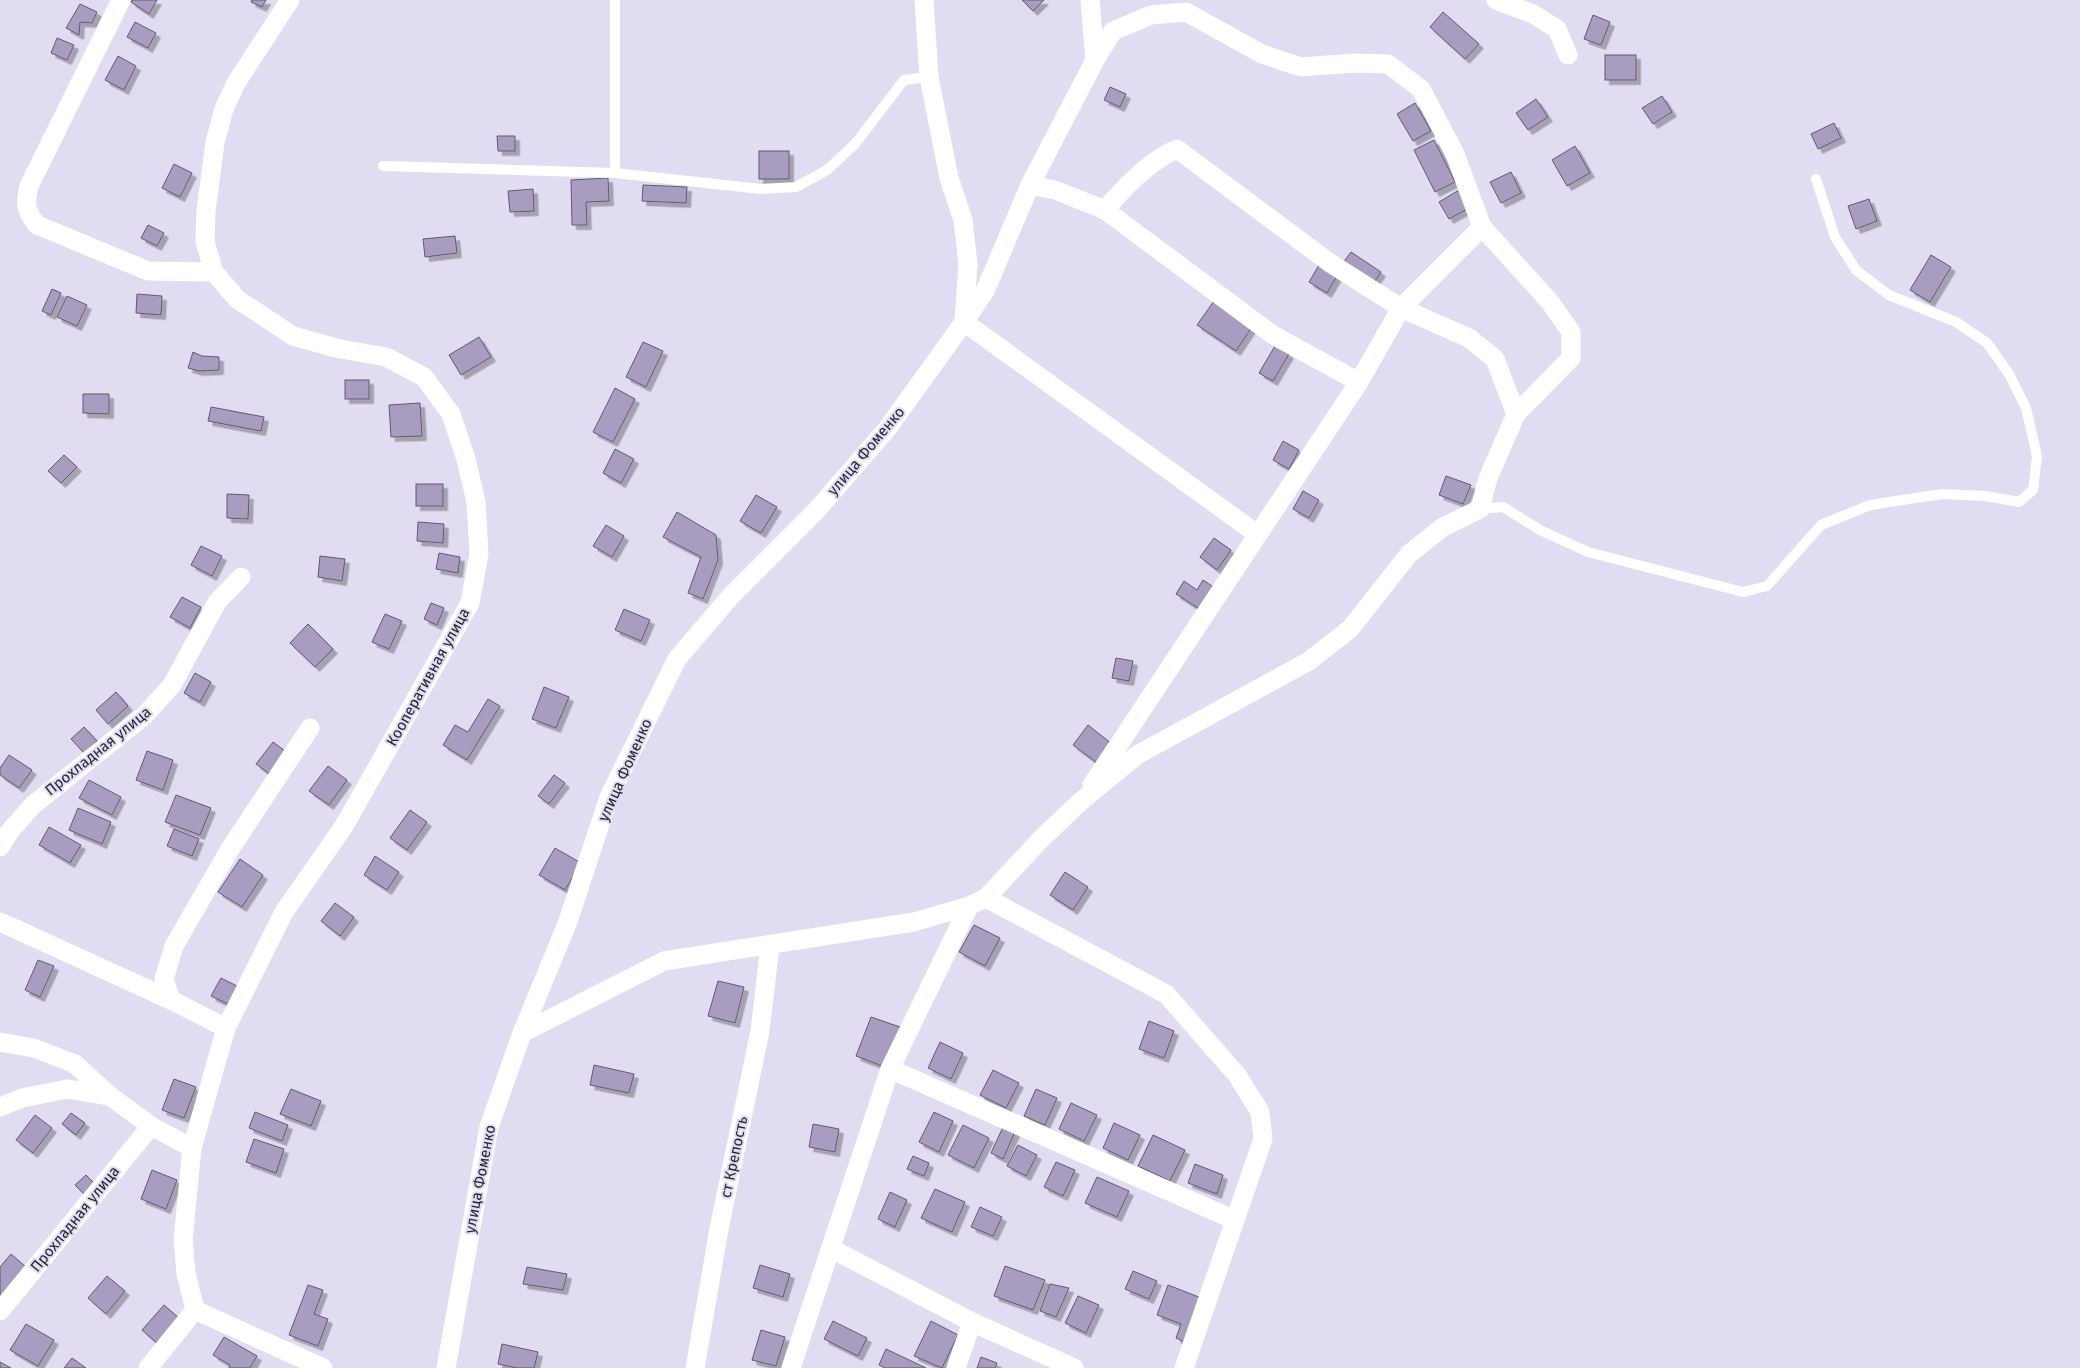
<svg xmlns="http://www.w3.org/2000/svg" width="2080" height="1368" font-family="'Fira Sans',sans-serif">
<defs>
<filter id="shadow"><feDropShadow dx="4.5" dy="4.5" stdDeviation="0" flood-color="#0004"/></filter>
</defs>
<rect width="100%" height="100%" fill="#e2dcf2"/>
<g fill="#a89dc0" stroke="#605a6d" filter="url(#shadow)">
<polygon points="132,0 157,0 149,14 131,2"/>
<polygon points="252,0 266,0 262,7 251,2"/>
<polygon points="1022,0 1044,0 1033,11"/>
<polygon points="80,4 97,12 92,23 80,22 79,35 66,28"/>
<polygon points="1443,12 1479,44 1465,59 1430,27"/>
<polygon points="1593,15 1610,22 1601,45 1584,39"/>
<polygon points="135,22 156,33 148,48 127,37"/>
<polygon points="57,38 74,45 67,60 51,53"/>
<rect x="1605" y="55" width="31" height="25"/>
<polygon points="118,56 136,66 124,90 105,80"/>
<polygon points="1110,87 1126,94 1120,107 1104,100"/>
<polygon points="1662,96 1672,112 1653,124 1642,108"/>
<polygon points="1536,99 1548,117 1528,130 1516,113"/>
<polygon points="1415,103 1431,131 1413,141 1397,114"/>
<polygon points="1834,123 1841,138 1818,149 1811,134"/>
<polygon points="497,136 515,136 515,151 498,151"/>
<polygon points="1434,140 1455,182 1435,192 1414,150"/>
<polygon points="1575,146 1590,173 1567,186 1552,160"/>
<rect x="759" y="151" width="30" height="28"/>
<polygon points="174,164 192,173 180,197 162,188"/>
<polygon points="1511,172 1521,193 1501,203 1490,182"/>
<polygon points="608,178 609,201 586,202 587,225 572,225 571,180"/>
<polygon points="643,185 687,187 686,203 642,201"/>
<polygon points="533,189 534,211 510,212 508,191"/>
<polygon points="1459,190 1469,208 1449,219 1439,202"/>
<polygon points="1869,199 1877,221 1856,229 1848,206"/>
<polygon points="148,225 164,233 157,246 141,238"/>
<polygon points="455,236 457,253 425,257 423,239"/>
<polygon points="1351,252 1381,272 1373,284 1343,263"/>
<polygon points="1931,255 1951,267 1930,302 1910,290"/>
<polygon points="1319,265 1337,276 1327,293 1309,282"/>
<polygon points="52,289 61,293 51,315 42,311"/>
<polygon points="137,294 162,296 161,315 136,313"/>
<polygon points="67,296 87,305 77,326 57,317"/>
<polygon points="1214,301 1252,327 1236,351 1197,325"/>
<polygon points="479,337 491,357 461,375 449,355"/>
<polygon points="643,342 663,351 646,387 626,377"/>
<polygon points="1275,346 1289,354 1273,381 1259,373"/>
<polygon points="193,352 202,356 219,357 219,370 199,371 188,368"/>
<rect x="345" y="380" width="24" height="19"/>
<polygon points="615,388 635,399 613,442 593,432"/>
<polygon points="83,394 109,394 109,414 83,413"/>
<polygon points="420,403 422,436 391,437 389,405"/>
<polygon points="211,407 264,417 261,431 208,421"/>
<polygon points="1283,441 1299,450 1289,469 1273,460"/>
<polygon points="615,449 634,459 621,483 603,473"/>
<polygon points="64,455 77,467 61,483 48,471"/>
<polygon points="1446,476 1471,485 1463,504 1439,495"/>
<rect x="416" y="484" width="27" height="22"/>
<polygon points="1303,491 1319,500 1309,518 1293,509"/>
<polygon points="227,494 249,495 248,519 227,518"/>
<polygon points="756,495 777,507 761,533 740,521"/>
<polygon points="677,512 716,535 718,560 703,599 688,593 701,557 663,537"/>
<polygon points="418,522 444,524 443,543 417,541"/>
<polygon points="606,525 624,536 612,557 593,546"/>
<polygon points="1214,538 1231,550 1217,570 1200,557"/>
<polygon points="201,546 222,556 212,576 191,565"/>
<polygon points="439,553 460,557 458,573 436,569"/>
<polygon points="320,556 345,559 342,581 318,577"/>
<polygon points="1203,580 1215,588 1201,610 1176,594 1184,581 1197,590"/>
<polygon points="182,597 201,607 190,628 170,617"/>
<polygon points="431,603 444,608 437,625 424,619"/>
<polygon points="624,609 650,620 641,641 615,630"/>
<polygon points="385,614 402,621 389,649 372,642"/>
<polygon points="308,624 333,649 315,667 290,643"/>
<polygon points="1116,658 1133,661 1129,681 1112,678"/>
<polygon points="195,673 211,682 200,702 184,693"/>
<polygon points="544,687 569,697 556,728 532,719"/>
<polygon points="116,692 128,706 108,724 96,710"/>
<polygon points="488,699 500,706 467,760 443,745 455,725 468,732"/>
<polygon points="1088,725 1112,744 1097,763 1073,745"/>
<polygon points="84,727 97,741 84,753 71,739"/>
<polygon points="273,742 288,753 271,775 256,764"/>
<polygon points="147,751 173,760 163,790 136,780"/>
<polygon points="9,755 32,770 19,788 0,775 0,768"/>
<polygon points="328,766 347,780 329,805 309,791"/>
<polygon points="554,775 565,783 549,804 538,796"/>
<polygon points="89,780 121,797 112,815 79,798"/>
<polygon points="176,795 211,808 200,835 165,822"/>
<polygon points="78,808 111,822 102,844 69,830"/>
<polygon points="410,810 427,822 407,850 390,838"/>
<polygon points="49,827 81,845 70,863 39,845"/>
<polygon points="174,829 199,839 192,856 167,846"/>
<polygon points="555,848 581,863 565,890 539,875"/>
<polygon points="375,856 399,872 387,890 364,875"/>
<polygon points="240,859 263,875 242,907 218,892"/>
<polygon points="1065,872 1088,887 1073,910 1050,895"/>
<polygon points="335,903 354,917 340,936 321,921"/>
<polygon points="974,925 1000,938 985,966 959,952"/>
<polygon points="38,960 54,966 40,997 25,990"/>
<polygon points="221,978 237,986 228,1004 211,996"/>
<polygon points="718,981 744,987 735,1023 708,1016"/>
<polygon points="871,1017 900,1027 885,1067 856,1056"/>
<polygon points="1149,1021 1174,1031 1164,1058 1139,1049"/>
<polygon points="940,1042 963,1053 951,1079 928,1068"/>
<polygon points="594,1065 634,1074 629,1093 590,1085"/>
<polygon points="993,1070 1019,1083 1006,1108 980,1095"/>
<polygon points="174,1079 196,1087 184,1118 162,1110"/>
<polygon points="291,1089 321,1101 311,1126 280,1114"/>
<polygon points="1036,1089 1057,1098 1045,1125 1024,1116"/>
<polygon points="1071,1103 1097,1115 1084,1141 1059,1129"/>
<polygon points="255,1112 288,1125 282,1141 249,1128"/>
<polygon points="934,1112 953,1121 939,1152 919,1142"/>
<polygon points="71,1113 85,1123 76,1135 62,1124"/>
<polygon points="35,1115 52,1128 33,1153 16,1140"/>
<polygon points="1114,1123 1140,1135 1128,1160 1103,1148"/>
<polygon points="813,1124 839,1129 835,1152 809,1147"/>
<polygon points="963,1125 989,1138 974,1168 948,1155"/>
<polygon points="1003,1127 1015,1132 1003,1159 991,1153"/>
<polygon points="1153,1135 1185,1150 1170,1181 1138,1166"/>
<polygon points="254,1139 284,1149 276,1173 246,1162"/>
<polygon points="1018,1145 1037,1155 1026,1176 1007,1166"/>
<polygon points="913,1156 929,1163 924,1176 907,1169"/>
<polygon points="1056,1162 1075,1170 1063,1196 1044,1187"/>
<polygon points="1195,1164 1223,1175 1217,1194 1188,1183"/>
<polygon points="152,1170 177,1180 166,1209 141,1199"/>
<polygon points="86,1175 96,1185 85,1195 75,1185"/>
<polygon points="1097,1177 1129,1191 1117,1217 1085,1203"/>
<polygon points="935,1189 965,1202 952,1232 921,1218"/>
<polygon points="890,1192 907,1200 895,1227 878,1219"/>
<polygon points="980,1207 1002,1217 993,1236 971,1227"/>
<polygon points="11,1254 26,1267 0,1299 0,1267"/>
<polygon points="760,1265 790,1274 783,1297 753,1288"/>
<polygon points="1005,1266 1045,1280 1033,1310 994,1296"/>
<polygon points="527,1267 567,1274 563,1290 523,1284"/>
<polygon points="1133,1271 1157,1281 1149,1299 1125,1289"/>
<polygon points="107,1276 125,1291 106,1314 88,1298"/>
<polygon points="1050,1284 1069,1288 1056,1317 1040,1311"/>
<polygon points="308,1285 323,1290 314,1314 328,1319 318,1346 289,1335"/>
<polygon points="1168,1285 1204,1299 1187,1343 1176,1338 1181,1324 1157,1315"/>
<polygon points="1078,1296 1099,1305 1086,1333 1065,1323"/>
<polygon points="164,1305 180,1319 158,1344 142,1330"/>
<polygon points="833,1321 867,1338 858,1356 824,1339"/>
<polygon points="931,1321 958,1335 942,1368 914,1356"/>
<polygon points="26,1324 54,1340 38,1366 10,1350"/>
<polygon points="761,1330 785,1337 776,1366 752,1360"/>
<polygon points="224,1337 257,1356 250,1368 229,1368 230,1365 213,1355"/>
<polygon points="502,1344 538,1352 534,1368 517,1368 498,1364"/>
<polygon points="886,1349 926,1368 885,1368 879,1365"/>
<polygon points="981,1357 997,1363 995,1368 977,1368"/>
<polygon points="72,1358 86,1368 64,1368"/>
<polygon points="0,1362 11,1368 0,1368"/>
</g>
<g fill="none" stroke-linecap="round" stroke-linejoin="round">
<g stroke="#fff" stroke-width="10">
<polyline points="383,166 615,173 761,189 796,187 827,170 855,144 904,80 929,77"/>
<polyline points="615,173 615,0"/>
<polyline points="1480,509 1503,507 1540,530 1588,552 1743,592 1767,586 1821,525 1870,505 1942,494 1985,496 2019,502 2033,490 2037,456 2026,408 2009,374 1987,343 1956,322 1889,295 1856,270 1835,237 1816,179"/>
</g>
<g stroke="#fff" stroke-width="19">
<path d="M121,0l-92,186c-4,18 -4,24 8,39l111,46 66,1"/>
<polyline points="924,0 929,77 949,178 963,220 968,264 964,321"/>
<polyline points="1090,0 1095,60"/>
<polyline points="1496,0 1533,14 1557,29 1568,55"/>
<polyline points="1030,185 1055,190 1105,210 1273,335 1359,382"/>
<path d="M1105,210c20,-24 44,-49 72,-61l153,114 71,45 68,30 26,21 21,55"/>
<polyline points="964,322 1257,534"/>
<polyline points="1092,785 1359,382 1401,308 1482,227"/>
<polyline points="0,847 10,831 33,805 145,715 172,685 217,602 241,577"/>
<polyline points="0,922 171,1000 226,1028"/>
<polyline points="171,1000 164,979 174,946 230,849 310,728"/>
<polyline points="522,1033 664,961 914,922 969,906 986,898 1166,994 1237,1075 1260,1112 1263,1139 1184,1368"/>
<polyline points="0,1042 34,1048 75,1064 110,1096 151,1126 192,1148 183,1240 186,1273 195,1310 323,1368"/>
<polyline points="890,1069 1235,1220"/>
<polyline points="0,1107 22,1098 67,1089 110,1096"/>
<polyline points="192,1148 226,1028 284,912 344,826 470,603 479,554 476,502 466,459 451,414 424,377 386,357 336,348 293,336 237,299 214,272 205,242 206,211 215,142 224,109 236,83 290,0"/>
<polyline points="832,1249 972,1322 956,1368"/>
<polyline points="0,1311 151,1126"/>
<polyline points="972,1322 1074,1368"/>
<polyline points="148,1368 195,1310"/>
<polyline points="446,1368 489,1127 522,1033 567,924 609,797 677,659 730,597 815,512 887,429 964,322 985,291 1030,185 1095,60 1113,31 1151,15 1186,12 1262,54 1301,67 1354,63 1388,64 1421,89 1455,154 1482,227 1550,302 1571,332 1571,358 1516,414 1488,478 1480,509 1443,527 1409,554 1350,629 1309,661 1137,755 1080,802 1041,839 986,898"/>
<polyline points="695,1368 719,1229 760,1031 770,946"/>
<polyline points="791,1368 890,1069 969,906"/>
</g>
</g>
<g text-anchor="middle" stroke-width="4" stroke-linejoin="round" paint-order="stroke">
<g font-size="15" fill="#26242c" stroke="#e2dcf2">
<text transform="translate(866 451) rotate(-50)" y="5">улица Фоменко</text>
<text transform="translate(428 677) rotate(-61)" y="5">Кооперативная улица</text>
<text transform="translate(98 751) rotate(-39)" y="5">Прохладная улица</text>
<text transform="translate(625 770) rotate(-66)" y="5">улица Фоменко</text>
<text transform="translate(734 1157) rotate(-78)" y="5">ст Крепость</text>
<text transform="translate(480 1179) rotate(-79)" y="5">улица Фоменко</text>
<text transform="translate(75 1219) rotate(-51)" y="5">Прохладная улица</text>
</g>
</g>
</svg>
